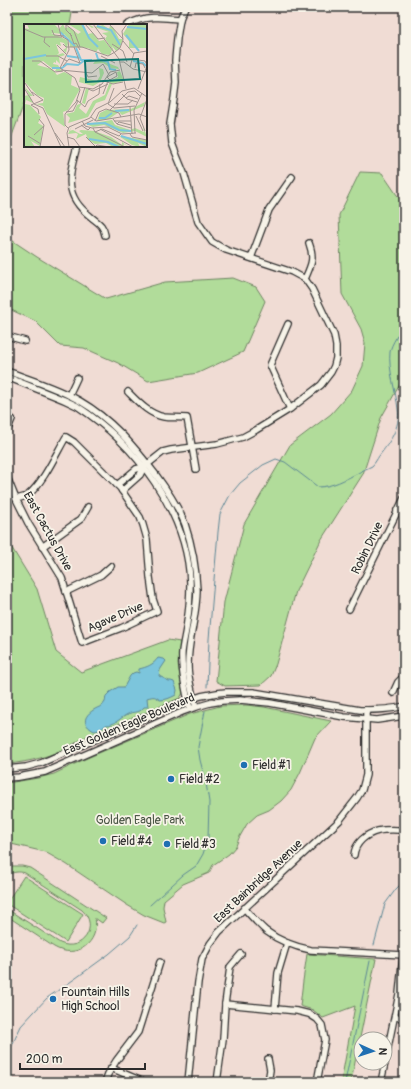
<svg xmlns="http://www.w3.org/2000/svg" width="411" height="1089" font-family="Pangolin,sans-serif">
<rect width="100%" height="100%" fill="#f0dcd4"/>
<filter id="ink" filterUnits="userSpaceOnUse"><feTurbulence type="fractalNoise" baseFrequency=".025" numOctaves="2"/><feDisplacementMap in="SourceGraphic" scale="8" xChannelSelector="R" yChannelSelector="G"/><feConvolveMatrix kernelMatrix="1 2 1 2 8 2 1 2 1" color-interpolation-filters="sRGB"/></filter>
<g filter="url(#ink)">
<g fill="#b1dc9a" stroke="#6e8462">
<polygon points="7,7 73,7 70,25 25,25 25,101 7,149"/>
<polygon points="360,172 382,173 397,195 404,203 404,377 381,418 363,474 321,540 296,591 276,664 271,676 261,685 225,686 216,681 224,602 244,524 290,445 331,414 352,390 363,366 365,343 361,329 342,294 339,215"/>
<polygon points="7,237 37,257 106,299 165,282 233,278 256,287 265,301 243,352 198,373 148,381 118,363 84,348 60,346 35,321 7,308"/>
<path d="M7,540l30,49 19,63 25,20 87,-32 12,2 -2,22 5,29 -3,5 -86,36c-11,3 -13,6 -22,11 -20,11 -42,17 -65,19z"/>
<polygon points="246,705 264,707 331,721 315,738 300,773 291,790 281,801 269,810 257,815 247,824 239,838 236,846 229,854 213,865 209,873 183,884 164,900 163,907 166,922 164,923 144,915 127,905 66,864 45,852 7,843 7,783 38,778 54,774 87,758 190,714 220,706"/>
<path d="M12,866h10l8,2 76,50 -4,5 -7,-5c5,25 -19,42 -41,29l-47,-31v-7l53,34c22,10 40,-17 22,-33l-57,-37c-6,-2 -12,-1 -18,2v-7z"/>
<polygon points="24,876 83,914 66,942 7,904 7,902"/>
<polygon points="307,954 376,959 351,1082 341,1082 355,1006 323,1018 313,1010 300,1006 303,981"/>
</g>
<path fill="#7cc5dc" stroke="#5c8795" d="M158,658l6,1 2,2 -6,9 -1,6 10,5h2l3,1 3,8 -1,5c-6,3 -10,5 -16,5 -5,-4 -6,-4 -13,-2l1,9h-4c-6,8 -10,3 -18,8 -7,4 -11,10 -20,10l-6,5 -6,1c-18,-10 -4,-21 8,-25l3,-4 1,-6 4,-4 8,-5h6l6,-11 3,-3 3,-1 3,1v-4c8,-2 14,-4 19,-11z"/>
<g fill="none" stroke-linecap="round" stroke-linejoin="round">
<g stroke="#5c8795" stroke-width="1">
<path d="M207,687l2,-48 9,-107 2,-18 10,-19 10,-12 23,-18 13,-6 9,3 33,25c14,0 28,-8 40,-14 5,-3 10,-5 14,-7 3,-3 5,-7 7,-10 10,-13 22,-29 19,-47 -2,-17 -10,-40 -8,-57 1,-8 10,-20 14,-28"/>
<polyline points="150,905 183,875 196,866 203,854 208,838 209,802 206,783 200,760 198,747 205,711"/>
<polyline points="374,945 385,904 396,889 404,881"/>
<polyline points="7,1056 21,1026 47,998 76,978 109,954 130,936 137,925"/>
<polyline points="345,1082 370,961"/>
</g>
<defs>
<g id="minor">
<path d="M127,25c17,-10 35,-8 53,-6"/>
<path d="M77,146c-8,30 -14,49 13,70 8,7 13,8 15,19"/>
<polyline points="251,258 269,210 292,177"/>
<path d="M305,279c6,-14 10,-20 4,-36"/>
<polyline points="288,324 270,365 290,409"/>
<polyline points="7,336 25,341"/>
<path d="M7,371c24,9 51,17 73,30 31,18 54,45 76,74 11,15 22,31 29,49 7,21 11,43 12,66 0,25 -9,50 -9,75 0,14 4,28 8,42"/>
<path d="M7,377c15,6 30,12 45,18 8,3 17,7 25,11 58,38 111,106 113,177 0,13 -1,27 -3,39 -1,10 -4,20 -5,30 -1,17 4,41 8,57"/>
<path d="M128,392c11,11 21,22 36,25 7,1 15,0 23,1l9,51"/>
<polyline points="69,395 77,378"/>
<polyline points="7,431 12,419"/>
<path d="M7,477l9,22 12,24 34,55 20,65 39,-15 36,-17 -4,-12 -3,-22 -3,-38 -4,-14 -3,-8 -20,-29 -46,-46 -8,-5c-10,17 -23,46 -38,58 -3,2 -8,3 -12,4"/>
<polyline points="117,485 136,469 144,467 163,452 171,450 217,444 243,437 256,430 290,409 321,385 331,372 334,366 336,358 336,346 334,335 312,289 305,279 292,272 226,250 212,242 198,222 184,173 175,151 172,143 170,124 174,99 176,83 175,60 177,38 180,19 185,7"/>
<polyline points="122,491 140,475 144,467"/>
<polyline points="397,510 404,514"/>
<polyline points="42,547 81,519 88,507"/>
<polyline points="66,592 101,575 111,566"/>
<polyline points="349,609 404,498"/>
<polyline points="393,693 398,682 404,676"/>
<path d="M7,769l19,-2 15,-4 139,-60 21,-7 16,-3 9,-1h27l107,18c15,0 30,0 44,-4"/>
<polyline points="7,778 19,777 45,772 182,712 196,707 210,703 222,701 240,700 270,703 344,717 377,720 404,716"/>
<path d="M354,855c1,-12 12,-21 24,-24 8,-2 18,-1 26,-1"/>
<path d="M244,908c7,8 14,16 22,23 13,10 30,16 45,19l93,5"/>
<polyline points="225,1004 297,1011 309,1014 317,1019 322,1025 325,1040 317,1082"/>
<polyline points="275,1009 278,973 287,943"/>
<polyline points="395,1017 404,1018"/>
<polyline points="385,1062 399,994 403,955"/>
<polyline points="111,1068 144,1082"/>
<polyline points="105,1082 108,1074 116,1061 138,1032 160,962"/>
<polyline points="188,1082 198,982 202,959 210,944 219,932 339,821 357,798 362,790 366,775 366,710"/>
<polyline points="217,1082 223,1039 225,1004 230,967 241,954"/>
<polyline points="268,1082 270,1070 268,1059"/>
<polyline points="381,1082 385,1063"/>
</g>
</defs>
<use href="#minor" stroke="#2b2b2b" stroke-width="8"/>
<use href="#minor" stroke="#f7f3e8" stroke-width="5.5"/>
</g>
</g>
<g fill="#1f6fb2" stroke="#f7f3e8" stroke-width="1.5">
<circle cx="244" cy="765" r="4"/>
<circle cx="171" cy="779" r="4"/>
<circle cx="103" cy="841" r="4"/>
<circle cx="167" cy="844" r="4"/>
<circle cx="53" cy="999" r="4"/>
</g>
<g text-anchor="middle" stroke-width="3.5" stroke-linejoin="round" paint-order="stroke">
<g font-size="12" fill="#2b2b2b" stroke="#f7f3e8">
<text transform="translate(48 531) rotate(61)" y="4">East Cactus Drive</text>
<text transform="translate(367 548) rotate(-64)" y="4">Robin Drive</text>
<text transform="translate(115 617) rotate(-23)" y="4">Agave Drive</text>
<text transform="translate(129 724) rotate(-23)" y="4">East Golden Eagle Boulevard</text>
<text transform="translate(258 881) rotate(-43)" y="4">East Bainbridge Avenue</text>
</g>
<g font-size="12" fill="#2b2b2b" stroke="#f7f3e8" text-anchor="start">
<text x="252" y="769">Field #1</text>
<text x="179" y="783">Field #2</text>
<text x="111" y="845">Field #4</text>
<text x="175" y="848">Field #3</text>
<text x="61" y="996">Fountain Hills<tspan x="61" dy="14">High School</tspan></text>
</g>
<g font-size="12" fill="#4c5747" stroke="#f7f3e8">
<text x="140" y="824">Golden Eagle Park</text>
</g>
</g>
<g transform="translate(24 24)">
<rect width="123" height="123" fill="#f0dcd4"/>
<path d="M3,0h27l5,5 4,-5 2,4 4,-1 9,7 3,-2 -13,-8h15l5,10 5,-1 6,8 5,-1 8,10 -2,5 -8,-1 -4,-5 -2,3 -8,-4 -18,-1 -1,-8 -5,-5 -13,-1 16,7 1,3 -2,10 -3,-3 3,-2 -2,-5 -4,-1 1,4 -5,-2 3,9 -2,2 6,-2 2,2 -6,2 1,7 -4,-4v3l-2,-1 -1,2 5,1 4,7 -7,-1 2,-3 -4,1 -10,-8 -6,4 15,4 5,6 7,-3 8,4 -1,9 9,4 -12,21 -5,2 2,15 -18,-13 -4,-8 -7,-2 7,-1 1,-5 -7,-3 -13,-14v-53l5,1zM63,0l7,3 9,-2 6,4 1,-3 3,1 6,12h4l-3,9 -4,3 -4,-5 2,6 -9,-13 2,-3 -5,-3 7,-1 -15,-5 -2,1zM105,0h18v24h-18v-7l-6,-7zM73,35l21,8 1,2 -8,-1 -8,-5 -10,1zM75,44l4,1 1,4 -4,9 -7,4 -14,-4 1,-5 17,4 3,-5zM96,47l4,10 -12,3 -7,16 -9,3 -8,14 -20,6 2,-5 -4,-4 8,-2 3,-7 5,-2 4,-15 3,1 -4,15 -3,-1 -3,5 7,6 7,-13 12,-6 5,-14 8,-4 -1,-5zM0,62l9,10h-3l3,7 -7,-3 -1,4 5,1 11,12 -3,6 5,3 -3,20 -9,-5 4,6h-11v-51l5,-1zM121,78l-1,4 -15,6 -7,3 -3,-3 -10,7 -12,2 3,-8 6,-3 25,-1zM88,96l3,5 15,5 5,-2 9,4 -1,-6 4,11 -12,-6 -12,2 -19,-8 -11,2 -7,-3zM48,102l-3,5 4,-1 7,4h3l-4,-3 2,-1 13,1 17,6 11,8v-3l7,5 -5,-3 -1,3h-10l-7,-4 -11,1 -7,-4 -2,-6 -10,5 2,-5 -2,-1 -8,1zM95,112l27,4 1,7 -9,-4 2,4 -8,-2z" fill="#b1dc9a"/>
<path fill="none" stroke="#7cc5dc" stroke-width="2" d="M58,0l7,14 9,9M73,2l14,4 9,15M103,3l20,2M36,8l15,14M102,11l13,16M52,24l5,12h11M72,29l2,6 10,3 2,7 6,1M43,32l14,2M0,35l22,-4M109,37l10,2 3,3M28,44h10l5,-4 11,1 7,-5M91,87l14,-1M75,94h6l7,-5M63,100l18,-1 14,7 12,1M97,112l26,8M65,115l19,3 11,5"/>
<path fill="none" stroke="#a19590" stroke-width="1" d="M34,0l3,12 7,4 1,10 -9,18 15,10 5,12 -4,12 -11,12v11l4,4M41,0l9,7 6,16M61,0l13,15 7,-1M69,0l26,35 7,30M85,0l14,15M42,1v5l6,6M0,5l19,8h19M28,6l2,5 10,1M46,9l4,11 2,-1 4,7M21,13l-1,5 6,5M99,17l11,13M39,20l3,3h16l26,9 7,-4M88,20l11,7 4,11M33,21l10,10M50,23l6,16M91,28l5,-4 3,-8 -1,-9 5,-7M22,32h12l9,5M77,32l14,7M108,35l13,2 2,4M8,37h8l15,11 8,-1M96,38h4l9,7 14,3M39,42l6,-7 11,4M106,43l4,-14 13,-2M111,44l1,-5 7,1 2,4M37,46l31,3 11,-9 6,11M62,49l2,4 9,-1M80,57l9,3 10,-2M1,59l9,13M55,63l14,2 9,-5 8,-12 10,-2M0,64l10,16 9,4 18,39M64,65l5,2 15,-7M114,65l9,-23M8,68l11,8 -12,5 7,4 1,5M79,70l5,-13 9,-5 -1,-4 -9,5 3,3M98,70l5,5 10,3M102,74l3,-2 9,3M53,76l8,7 3,-6 11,-7 1,-10M56,79l5,-16M84,80l6,4 21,-2M84,80l6,-16M90,80h14l5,-4M106,83l2,27M86,86l18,-18 7,-1 5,5M42,88l7,-1 5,-10M112,92l7,15M67,93l5,4 43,-7 8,3M15,95l5,6 -4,22M89,95l4,5 14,4M58,97l3,5 7,2 16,-1 14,7 14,-1M71,97l4,-9 7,-3 13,4 2,4M90,97h17M93,100l2,-2 12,3M57,101l7,5 3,-3M69,104l2,4 30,15M51,105l18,-9M76,105l33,18M121,107l-5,-13 7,-19M71,108l7,-3 17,7 2,-2M31,109l10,14M111,109l-1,-23 8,-17M106,110l2,3 15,3M10,111l10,-9M4,112l13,8M43,113l7,2 6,8M62,113l9,9M45,123l-2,-14 2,-6 21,-9 6,-9 14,-7 12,-11 12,-3 13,9M71,123l2,-2 12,2"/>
<path fill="#0f766e" fill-opacity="0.15" stroke="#0f766e" stroke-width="2" d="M114,35l2,20 -54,3 -1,-21z"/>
<rect width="123" height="123" fill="none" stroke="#2b2b2b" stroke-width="2"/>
</g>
<rect width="411" height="1089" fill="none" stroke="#f7f3e8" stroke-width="24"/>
<rect x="12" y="12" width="387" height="1065" fill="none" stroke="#2b2b2b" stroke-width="1.5" filter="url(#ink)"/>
<g transform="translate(373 1051) rotate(93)"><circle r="19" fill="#f7f3e8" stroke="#a5a39c"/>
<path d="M0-3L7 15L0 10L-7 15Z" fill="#1f6fb2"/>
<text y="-6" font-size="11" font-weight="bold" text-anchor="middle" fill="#2b2b2b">N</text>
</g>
<path d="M20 1063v6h125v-6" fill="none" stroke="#2b2b2b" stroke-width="2"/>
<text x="26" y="1063" font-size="12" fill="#2b2b2b" stroke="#f7f3e8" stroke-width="3" paint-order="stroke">200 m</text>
</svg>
